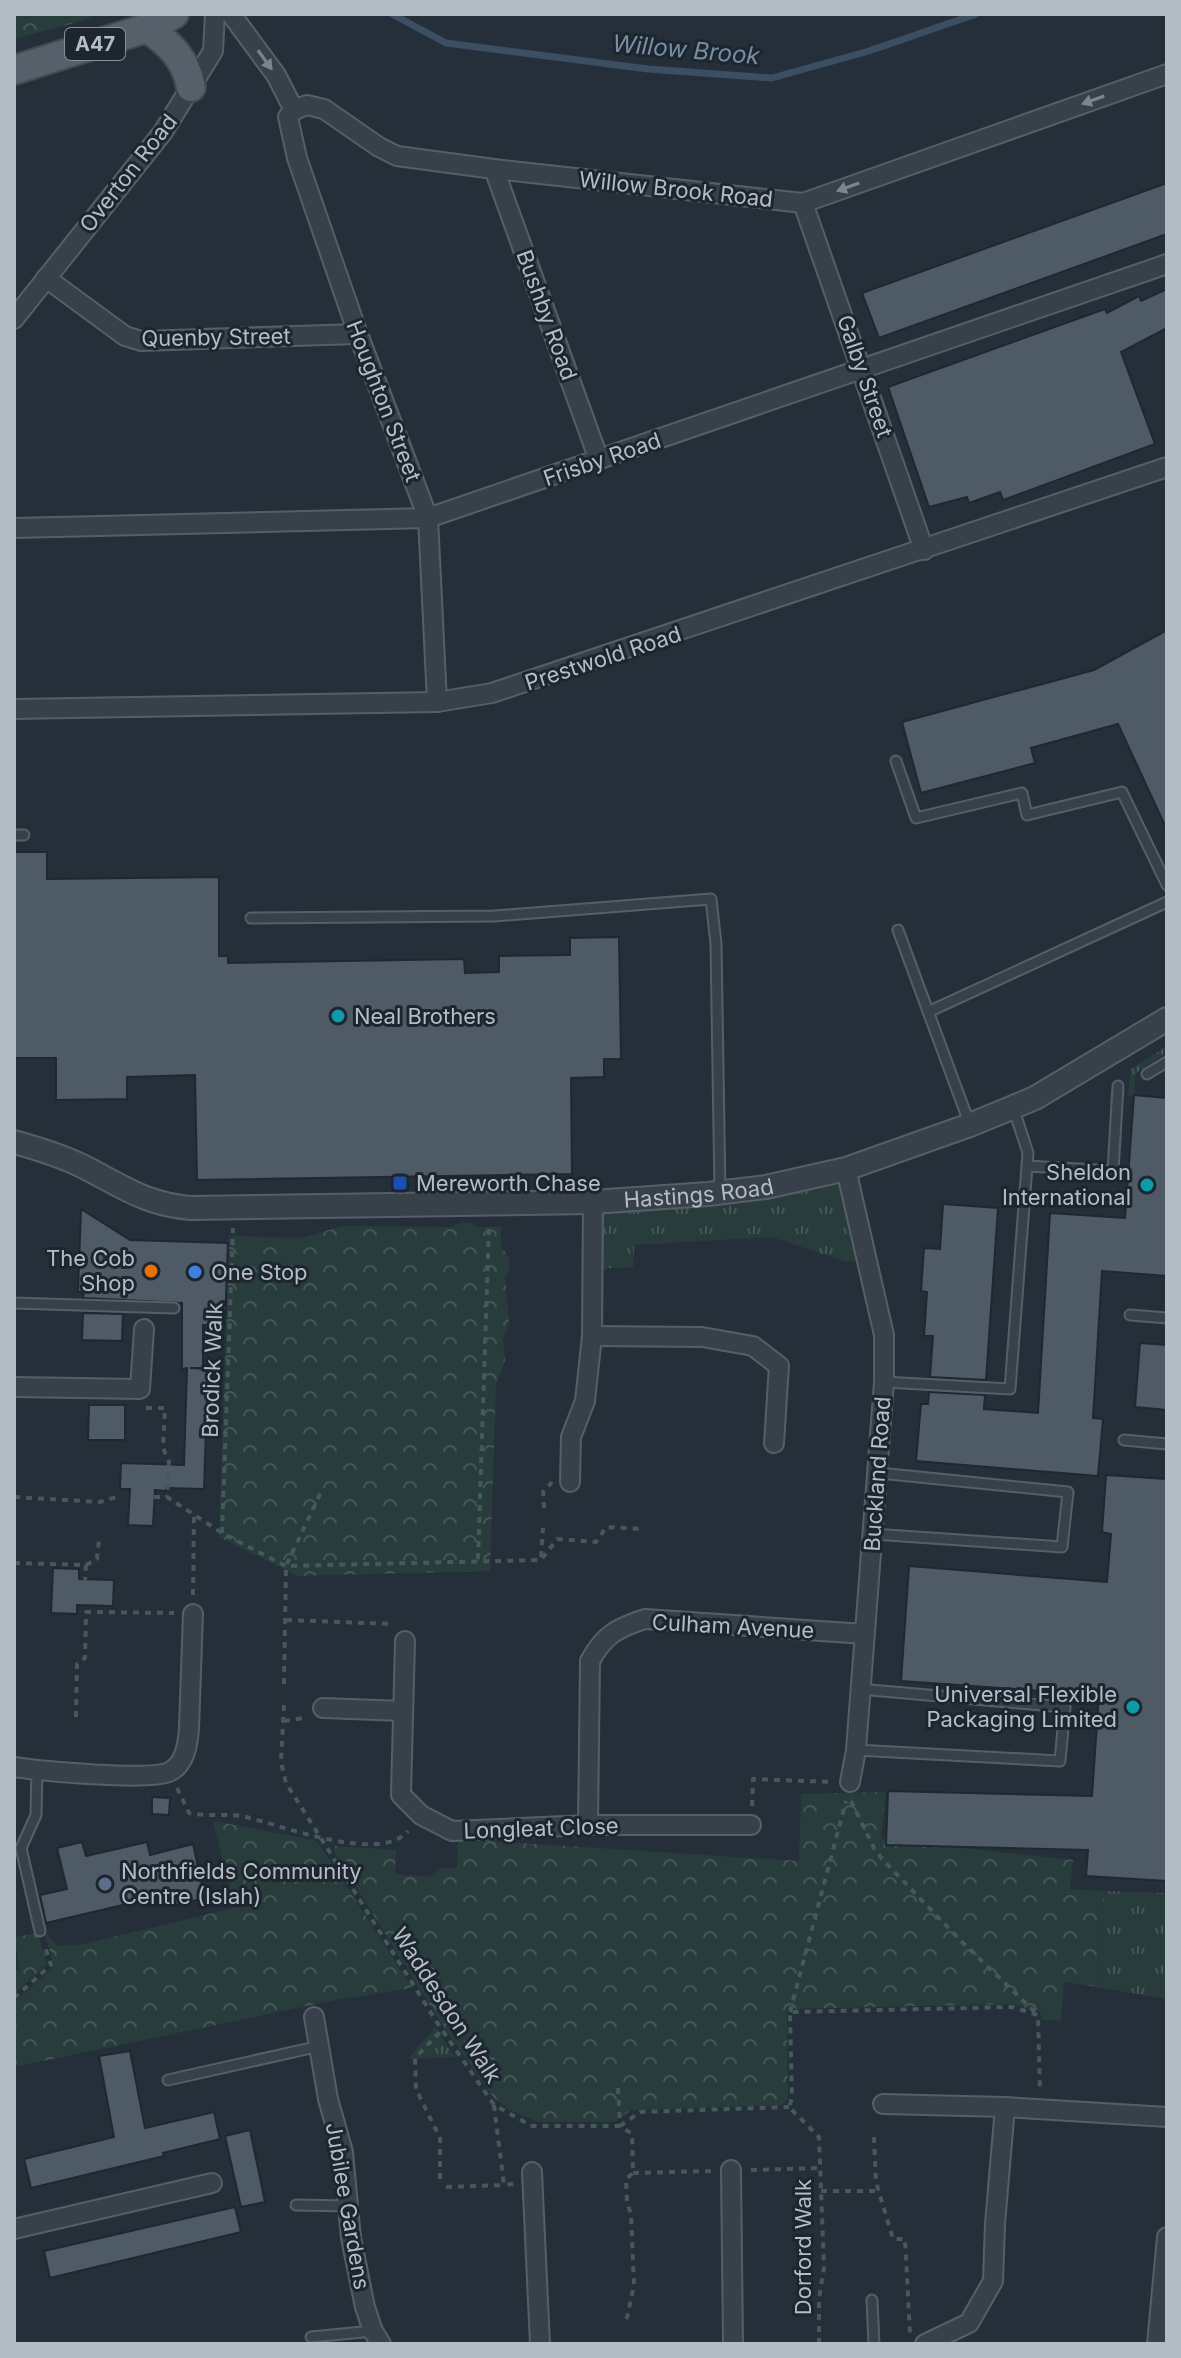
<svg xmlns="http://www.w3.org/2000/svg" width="1181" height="2358" font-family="Inter,sans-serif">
<defs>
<pattern id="grass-tufts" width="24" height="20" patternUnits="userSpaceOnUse" patternTransform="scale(2)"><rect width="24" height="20" fill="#283c3b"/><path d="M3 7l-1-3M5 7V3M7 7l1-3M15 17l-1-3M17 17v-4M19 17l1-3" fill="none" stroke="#455656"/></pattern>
<pattern id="forest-crowns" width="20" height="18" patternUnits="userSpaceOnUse" patternTransform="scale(2)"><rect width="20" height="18" fill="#283c3b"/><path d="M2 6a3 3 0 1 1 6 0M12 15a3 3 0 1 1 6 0" fill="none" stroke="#455656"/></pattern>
</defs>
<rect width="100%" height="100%" fill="#252f39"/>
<g fill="url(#grass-tufts)">
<polygon points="1167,1046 1167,1053 1136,1073 1134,1095 1128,1096 1131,1069"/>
<polygon points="846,1169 867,1261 846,1262 772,1237 634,1245 633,1267 599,1269 593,1202"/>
<polygon points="1105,1891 1167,1893 1167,1999 1097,1987"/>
<polygon points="435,2027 455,2057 408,2059"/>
</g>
<g fill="url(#forest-crowns)">
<polygon points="14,14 98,14 78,22 14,39"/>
<polygon points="462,1222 472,1223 476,1227 501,1227 501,1246 509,1258 509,1268 505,1279 509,1323 503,1339 505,1361 496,1384 490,1571 298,1576 219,1537 229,1236 302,1238 343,1226 451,1227"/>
<polygon points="886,1792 881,1839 1073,1860 1070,1889 1105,1891 1097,1987 1064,1982 1061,2021 1042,2020 1040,2011 1011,2004 787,2009 788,2099 782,2105 631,2110 615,2122 538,2122 509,2110 493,2097 441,2023 334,1852 335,1846 396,1850 395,1874 429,1877 440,1868 457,1868 458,1839 799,1861 801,1794"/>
<polygon points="213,1821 314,1840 320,1845 412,1988 341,1999 14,2067 14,2003 54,1966 44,1931 58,1946 84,1944 234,1908"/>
<polygon points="38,1933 47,1964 14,1994 14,1972 20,1970 14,1937"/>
</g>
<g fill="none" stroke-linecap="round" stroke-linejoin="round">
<polyline stroke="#3c4e61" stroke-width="7" points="392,14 446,43 648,69 772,78 869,51 976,14"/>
</g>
<g fill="#4e5a65" stroke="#1f2831" stroke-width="2">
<polygon points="1167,183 1167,234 879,338 862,293"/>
<polygon points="1167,289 1167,328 1121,352 1155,444 1003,500 1000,492 969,503 967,497 929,507 888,387 1105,309 1107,313 1139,296 1141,301"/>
<polygon points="1167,630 1167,830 1118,724 1031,748 1035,763 921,793 902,722 1094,670"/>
<polygon points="14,852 47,852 47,879 219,877 219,956 228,956 228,963 464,959 465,973 499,972 499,956 570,955 570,938 619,937 621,1059 604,1059 604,1077 571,1078 572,1174 197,1180 195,1075 127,1077 127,1099 56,1100 56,1058 14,1058"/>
<polygon points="1134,1095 1167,1098 1167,1276 1102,1271 1093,1418 1103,1419 1098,1476 916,1461 921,1404 928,1404 929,1392 985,1395 984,1409 1038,1413 1050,1213 1125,1218"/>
<polygon points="943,1204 998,1208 986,1380 930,1377 933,1336 924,1336 927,1292 921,1291 924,1248 940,1249"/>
<polygon points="81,1209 130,1240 228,1243 225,1325 203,1325 203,1368 190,1368 208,1369 204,1489 166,1488 166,1491 155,1490 153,1526 128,1525 130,1489 120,1489 121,1463 184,1465 187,1368 182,1369 182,1303 83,1298 84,1292 78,1292"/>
<polygon points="83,1313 123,1314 122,1341 82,1340"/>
<polygon points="1140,1343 1167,1345 1167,1410 1135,1407"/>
<polygon points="89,1405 125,1405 125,1440 88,1440"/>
<polygon points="1106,1475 1167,1479 1167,1881 1086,1876 1088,1850 886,1845 888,1791 1092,1796 1099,1695 901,1681 909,1566 1107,1582 1111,1534 1102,1532"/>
<polygon points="53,1568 79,1569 79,1579 114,1580 113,1606 77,1605 77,1614 51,1613"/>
<polygon points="152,1797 170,1798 169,1815 152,1814"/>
<polygon points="82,1842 86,1856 147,1842 150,1855 193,1844 205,1898 173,1906 170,1894 46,1923 40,1895 67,1889 57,1848"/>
<polygon points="130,2051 145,2128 214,2112 220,2139 163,2153 164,2156 31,2188 24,2159 114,2137 99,2056"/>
<polygon points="250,2130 265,2202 241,2207 225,2136"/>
<polygon points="235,2207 241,2232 50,2278 44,2251"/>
</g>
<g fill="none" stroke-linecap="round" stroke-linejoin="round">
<defs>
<g id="service">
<polyline points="896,761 916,818 1022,793 1027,815 1122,792 1167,885"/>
<polyline points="14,835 24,835"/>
<polyline points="251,918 494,916 711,899 716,944 720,1193"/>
<polyline points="898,930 970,1125"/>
<polyline points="928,1012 1167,902"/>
<polyline points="1147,1074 1167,1062"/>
<polyline points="1027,1166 1113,1171 1118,1086"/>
<polyline points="14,1303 174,1308"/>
<polyline points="1130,1315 1167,1318"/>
<polyline points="884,1382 1010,1389 1028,1153 1013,1107"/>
<polyline points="1124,1440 1167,1444"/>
<polyline points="873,1534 1062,1547 1068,1492 879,1473"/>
<polyline points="856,1750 1060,1761 1065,1707 859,1689"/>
<polyline points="37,1771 36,1815 21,1848 40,1931"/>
<polyline points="168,2080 320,2046"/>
<polyline points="296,2205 348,2206"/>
<polyline points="872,2300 874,2344"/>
<polyline points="311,2337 373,2331"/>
</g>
<g id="minor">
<polyline points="231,14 276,75 294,110"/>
<polyline points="294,110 307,105 324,109 379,147 397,156 494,169 803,203 1167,74"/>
<polyline points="294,110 288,117 297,158 358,334 428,518 437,702"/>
<polyline points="494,169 599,460"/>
<polyline points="803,203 924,550"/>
<polyline points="46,278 125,336 141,341 358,334"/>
<polyline points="14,319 163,132 213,51 215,14"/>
<polyline points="14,528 428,518 1167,264"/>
<polyline points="14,709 437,702 492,693 1167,467"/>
<polyline points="846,1169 884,1335 884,1382 856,1750 850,1782"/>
<polyline points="592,1336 702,1337 753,1346 779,1366 774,1443"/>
<polyline points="14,1387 140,1389 144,1329"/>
<polyline points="570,1482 571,1437 585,1401 592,1336 593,1202"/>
<polyline points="405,1641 401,1795 421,1815 452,1831 588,1825 751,1825"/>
<polyline points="323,1708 403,1711"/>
<path d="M14,1767c27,4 134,14 155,5 16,-7 19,-28 20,-44l4,-114"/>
<path d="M588,1825l2,-164c14,-26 27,-33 55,-42l220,15"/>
<polyline points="314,2017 328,2099 343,2152 351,2238 365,2307 373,2331 381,2344"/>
<polyline points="883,2104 1005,2107 995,2224 993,2281 969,2323 925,2344"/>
<polyline points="1005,2107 1167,2117"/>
<polyline points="731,2170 733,2344"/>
<polyline points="532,2172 540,2344"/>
<polyline points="14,2229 212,2183"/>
<polyline points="1157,2344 1167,2237"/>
</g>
<g id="tertiary">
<path id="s1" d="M14,1142c22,6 45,13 66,23 41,20 63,39 111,43l402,-6 115,-8 58,-7 80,-18 124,-44 65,-27 132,-79"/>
</g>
<g id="primary">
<path d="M147,28c22,15 39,31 44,59"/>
<polyline points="14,70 147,28 174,14"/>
</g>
</defs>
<use href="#service" stroke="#565f68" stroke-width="13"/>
<use href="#minor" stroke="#565f68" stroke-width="22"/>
<use href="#tertiary" stroke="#565f68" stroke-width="26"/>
<use href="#primary" stroke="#414a53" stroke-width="32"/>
<g stroke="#46595a" stroke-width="4" stroke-dasharray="6 6" stroke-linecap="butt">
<polyline points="146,1408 165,1408 163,1448 169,1462 167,1497"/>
<polyline points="14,1497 100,1502 120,1496"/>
<polyline points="154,1497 167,1497 222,1533 286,1566 541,1560 557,1539 596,1542 606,1527 644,1529"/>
<polyline points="544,1508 543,1492 552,1482"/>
<polyline points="222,1533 233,1228"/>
<polyline points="541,1557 543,1528"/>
<polyline points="478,1559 489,1226"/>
<polyline points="14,1563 86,1565 85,1580"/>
<polyline points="86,1565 97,1559 99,1540"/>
<polyline points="193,1595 194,1516"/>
<polyline points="286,1620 393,1624"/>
<polyline points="284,1684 286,1566 322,1490"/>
<polyline points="284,1705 281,1762 286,1783 438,2024 494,2105 532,2126 620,2126 632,2134 633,2173 626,2179 627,2203 631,2214 634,2285 626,2322"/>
<polyline points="76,1717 77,1664 85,1658 86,1612 174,1613"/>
<polyline points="284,1721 304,1718"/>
<path d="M177,1788l12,25c19,4 39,0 57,4 37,9 134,47 162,14"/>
<polyline points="851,1801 874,1848 882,1859 963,1943 1036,2013"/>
<polyline points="752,1806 753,1779 833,1782"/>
<polyline points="14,1998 51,1965 44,1944"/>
<polyline points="790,2012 846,1801"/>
<polyline points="618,2088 620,2125"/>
<polyline points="494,2105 504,2185 514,2184"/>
<polyline points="620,2126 640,2112 789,2107"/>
<polyline points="874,2137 876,2182 893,2239 905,2239 910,2334"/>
<polyline points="751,2170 820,2168"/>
<polyline points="633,2173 711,2171"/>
<polyline points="440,2179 440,2138 416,2089 415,2058 442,2030"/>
<polyline points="446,2187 504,2185"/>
<polyline points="821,2191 879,2191"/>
<polyline points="819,2344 819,2299 824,2267 819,2137 789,2107 792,2098 790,2012 1012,2007 1038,2015 1040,2091"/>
</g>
<use href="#service" stroke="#38414a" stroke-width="9"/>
<use href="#minor" stroke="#38414a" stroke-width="18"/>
<use href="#tertiary" stroke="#38414a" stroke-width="22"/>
<use href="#primary" stroke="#56606a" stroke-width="28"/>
</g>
<defs><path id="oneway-solid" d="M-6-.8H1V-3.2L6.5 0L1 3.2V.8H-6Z" transform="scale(2)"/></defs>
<g fill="#7c858e">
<use href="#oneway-solid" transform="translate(265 60) rotate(54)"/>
<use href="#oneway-solid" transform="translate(1093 100) rotate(160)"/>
<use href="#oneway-solid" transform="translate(848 187) rotate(160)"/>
</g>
<g fill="#0f9aa8" stroke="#1d262f" stroke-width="3">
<circle cx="338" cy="1016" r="8"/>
<circle cx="1147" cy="1185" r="8"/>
<circle cx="1133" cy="1707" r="8"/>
</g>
<rect fill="#1a4fb4" stroke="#1d262f" stroke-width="3" x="392" y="1175" width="16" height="16" rx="4"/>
<circle fill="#e8710a" stroke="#1d262f" stroke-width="3" cx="151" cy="1271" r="8"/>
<circle fill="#3f7fe0" stroke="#1d262f" stroke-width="3" cx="195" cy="1272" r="8"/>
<circle fill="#5c6f8a" stroke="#1d262f" stroke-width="3" cx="105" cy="1884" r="8"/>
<g text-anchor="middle" stroke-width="6" stroke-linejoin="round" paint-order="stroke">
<rect fill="#1d262f" stroke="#878f98" stroke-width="2" x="65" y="28" width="60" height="32" rx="6"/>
<g font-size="20" font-weight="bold" fill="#b4bcc5">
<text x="95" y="51">A47</text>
</g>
<g font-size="22" fill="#b4bcc5" stroke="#1d262f">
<text transform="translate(128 173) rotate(-52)" y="8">Overton Road</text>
<text transform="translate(676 189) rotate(6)" y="8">Willow Brook Road</text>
<text transform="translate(547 315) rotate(70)" y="8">Bushby Road</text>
<text transform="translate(216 337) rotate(-1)" y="8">Quenby Street</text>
<text transform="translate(865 376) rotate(71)" y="8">Galby Street</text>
<text transform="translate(384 401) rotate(69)" y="8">Houghton Street</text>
<text transform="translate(602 459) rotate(-19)" y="8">Frisby Road</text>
<text transform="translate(603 658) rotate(-18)" y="8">Prestwold Road</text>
<text dy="8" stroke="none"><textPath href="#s1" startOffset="698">Hastings Road</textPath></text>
<text transform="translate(212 1370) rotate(-88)" y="8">Brodick Walk</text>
<text transform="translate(877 1474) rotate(-86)" y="8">Buckland Road</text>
<text transform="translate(733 1626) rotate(3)" y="8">Culham Avenue</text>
<text transform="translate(541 1828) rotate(-2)" y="8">Longleat Close</text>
<text transform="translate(447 2005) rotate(57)" y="8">Waddesdon Walk</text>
<text transform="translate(348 2206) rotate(80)" y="8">Jubilee Gardens</text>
<text transform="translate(803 2247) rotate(-90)" y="8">Dorford Walk</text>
</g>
<g font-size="22" fill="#b4bcc5" stroke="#1d262f" text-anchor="start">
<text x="354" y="1024">Neal Brothers</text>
<text x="1131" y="1180" text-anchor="end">Sheldon<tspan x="1131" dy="25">International</tspan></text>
<text x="416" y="1191">Mereworth Chase</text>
<text x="135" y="1266" text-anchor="end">The Cob<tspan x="135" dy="25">Shop</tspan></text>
<text x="211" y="1280">One Stop</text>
<text x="1117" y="1702" text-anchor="end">Universal Flexible<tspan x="1117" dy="25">Packaging Limited</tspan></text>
<text x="121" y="1879">Northfields Community<tspan x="121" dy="25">Centre (Islah)</tspan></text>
</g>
<g font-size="24" font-style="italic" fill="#778fa6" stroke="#1d262f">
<text transform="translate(686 50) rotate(5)" y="8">Willow Brook</text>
</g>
</g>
<rect width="1181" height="2358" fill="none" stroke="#b4bcc5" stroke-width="32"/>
</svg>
